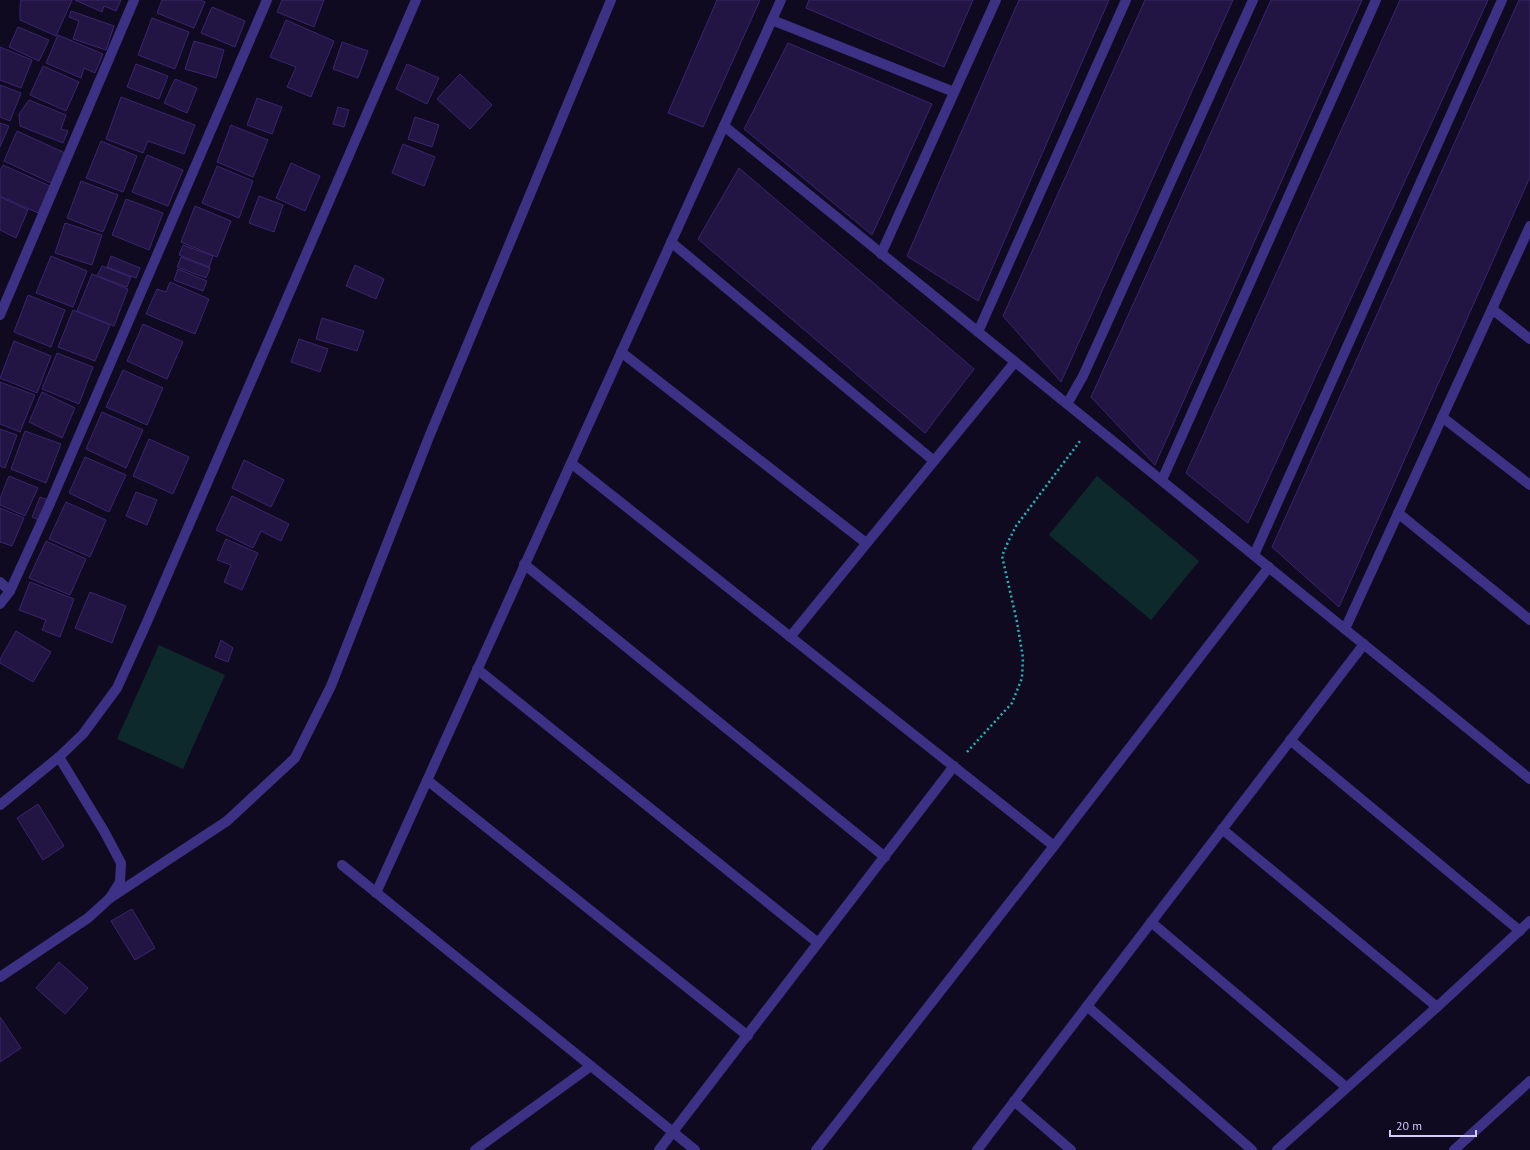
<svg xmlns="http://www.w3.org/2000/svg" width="1530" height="1150" font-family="'PT Sans',sans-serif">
<rect width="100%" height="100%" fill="#100a20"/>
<g fill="#0d292b">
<polygon points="1097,476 1199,561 1151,620 1049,535"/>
<polygon points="159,645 225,675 183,769 117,739"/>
</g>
<g fill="#221543" stroke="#3b2471">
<polygon points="21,0 72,0 56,36 20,20 20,6"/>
<polygon points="75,0 121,0 116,11 104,6 102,12"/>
<polygon points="162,0 200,0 205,2 194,28 157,13"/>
<polygon points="282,0 324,0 314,27 277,12"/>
<polygon points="717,0 760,0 703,127 668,113"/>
<polygon points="809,0 973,0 944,67 806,8"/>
<polygon points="1019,0 1109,0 978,301 907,256"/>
<polygon points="1145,0 1233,0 1061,382 1003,316"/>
<polygon points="1271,0 1362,0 1155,465 1091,397"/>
<polygon points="1400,0 1488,0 1248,523 1186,473"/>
<polygon points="1519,0 1530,0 1530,177 1339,607 1272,547"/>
<polygon points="212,7 245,21 235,47 201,33"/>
<polygon points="71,11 114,26 106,50 73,39 79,21 69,17"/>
<polygon points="152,18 189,32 175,69 138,55"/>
<polygon points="286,20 334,41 311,97 287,87 296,67 270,57"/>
<polygon points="18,27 49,40 39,61 9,47"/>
<polygon points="58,35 103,54 95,73 84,68 81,78 46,63"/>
<polygon points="194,41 224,50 216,78 185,69"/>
<polygon points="342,42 368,51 358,78 333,69"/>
<polygon points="788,43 932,104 872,235 744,129"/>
<polygon points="0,47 32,60 21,88 0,80"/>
<polygon points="136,64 168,76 159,99 127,87"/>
<polygon points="407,64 439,78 427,104 396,89"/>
<polygon points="43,66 79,82 66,111 30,95"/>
<polygon points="460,74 492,105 470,129 437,99"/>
<polygon points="175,79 197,88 187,113 164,103"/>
<polygon points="0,85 21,93 10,121 0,117"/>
<polygon points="121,97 195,125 184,154 148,141 143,153 106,139"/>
<polygon points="257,98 282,107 272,134 247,125"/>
<polygon points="29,100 66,115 61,129 68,131 63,143 20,126 19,114"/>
<polygon points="338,107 349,110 344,127 333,124"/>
<polygon points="415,117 439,125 432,147 408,139"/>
<polygon points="0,123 9,126 0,147"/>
<polygon points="231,125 268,140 253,177 217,162"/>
<polygon points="17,131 65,153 51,183 4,161"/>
<polygon points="101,141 137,156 123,192 86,178"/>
<polygon points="403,144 435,157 424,186 392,173"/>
<polygon points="147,155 183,170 168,206 132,192"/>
<polygon points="291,163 320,176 305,211 276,198"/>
<polygon points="3,165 50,186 38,213 0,196 0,171"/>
<polygon points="217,166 253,181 239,218 202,203"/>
<polygon points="739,168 974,369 925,433 698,239"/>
<polygon points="81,181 118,195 103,232 67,218"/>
<polygon points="259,196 283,205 274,232 249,223"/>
<polygon points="0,197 28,210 16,238 0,230"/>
<polygon points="126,199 163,213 149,250 112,235"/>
<polygon points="195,206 231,221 217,257 181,242"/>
<polygon points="65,223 102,235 92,265 55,253"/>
<polygon points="183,245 213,256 209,267 179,255"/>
<polygon points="51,256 87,271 73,307 36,293"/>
<polygon points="111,256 140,268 136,278 107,267"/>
<polygon points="181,257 210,268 206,278 177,267"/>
<polygon points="355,265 384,279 376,299 346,286"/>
<polygon points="102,266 131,277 127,287 97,276"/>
<polygon points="178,269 207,281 203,291 174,280"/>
<polygon points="92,274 128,289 114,326 77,311"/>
<polygon points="170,282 209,299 195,334 146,314 157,289 166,292"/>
<polygon points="28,295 65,310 51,347 14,332"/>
<polygon points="73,310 110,325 95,361 58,347"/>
<polygon points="322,318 364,331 357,351 316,339"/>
<polygon points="143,324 183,342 167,379 127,361"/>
<polygon points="299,339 328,349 320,372 291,362"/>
<polygon points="14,341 51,356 37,393 0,378"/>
<polygon points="57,353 93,367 79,404 42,389"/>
<polygon points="123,370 163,388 147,425 106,407"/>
<polygon points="0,382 35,395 20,432 0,424"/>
<polygon points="42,392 75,408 62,438 29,422"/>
<polygon points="102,412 143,430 126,468 86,449"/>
<polygon points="0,429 17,435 5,468 0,466"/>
<polygon points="25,431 61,444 46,483 11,469"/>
<polygon points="149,439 189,457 173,494 133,476"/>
<polygon points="85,457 126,475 109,512 69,493"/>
<polygon points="244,460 284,480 271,507 232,488"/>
<polygon points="9,476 38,488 25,516 0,505 0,498"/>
<polygon points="136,492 157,500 147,525 126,516"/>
<polygon points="232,496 289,524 281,541 261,531 253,548 216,530"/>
<polygon points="40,497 48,500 41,521 32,517"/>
<polygon points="66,502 106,520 90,557 49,539"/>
<polygon points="0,508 24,518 12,546 0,542"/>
<polygon points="226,539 258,553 242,590 224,582 231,565 217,560"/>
<polygon points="46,541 86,559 70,595 29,578"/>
<polygon points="30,582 74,599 60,637 42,630 46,620 19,610"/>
<polygon points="90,592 126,606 112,643 75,628"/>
<polygon points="16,631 51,652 33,682 0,663 0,659"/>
<polygon points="221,640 233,648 228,662 215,657"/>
<polygon points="38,804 64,846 43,860 17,818"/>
<polygon points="132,909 155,948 135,960 111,921"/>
<polygon points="59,962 88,988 65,1014 36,988"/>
<polygon points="0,1017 21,1048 0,1062"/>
</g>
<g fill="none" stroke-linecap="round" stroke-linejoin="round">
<polyline stroke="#21b6bb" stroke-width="2.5" stroke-dasharray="2 3" stroke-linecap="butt" points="967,752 1012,703 1022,678 1023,658 1017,622 1002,556 1008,542 1016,526 1080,441"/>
<g stroke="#3c3184" stroke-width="10">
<polyline points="772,20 954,92"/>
<polyline points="724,126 1530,779"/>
<polyline points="671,242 934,461"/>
<polyline points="881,254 996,0"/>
<polyline points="1492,309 1530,339"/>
<polyline points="0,315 134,0"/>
<polyline points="978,332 1126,0"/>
<polyline points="621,352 866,543"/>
<polyline points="1067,404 1083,376 1253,0"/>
<polyline points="1442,417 1530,485"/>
<polyline points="571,463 1054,846"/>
<polyline points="1162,480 1376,0"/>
<polyline points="1398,513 1530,620"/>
<polyline points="1254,555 1502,0"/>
<polyline points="524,564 885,857"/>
<polyline points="0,582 10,591"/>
<polyline points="0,604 10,591 48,508 267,0"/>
<polyline points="1345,629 1530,226"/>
<polyline points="790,637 1015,362"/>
<polyline points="477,669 818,943"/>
<polyline points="1290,740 1520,931"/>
<polyline points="427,780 748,1036"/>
<polyline points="0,805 59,757 83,734 117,688 147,622 416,0"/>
<polyline points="1222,829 1437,1007"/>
<polyline points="342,865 695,1150"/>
<polyline points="376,893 781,0"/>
<polyline points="110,898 227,821 295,758 331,686 429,437 611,0"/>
<polyline points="1151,922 1346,1087"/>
<polyline points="0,977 88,918 110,898 120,882 121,863 104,831 59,757"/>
<polyline points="1087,1006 1252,1150"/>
<polyline points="1014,1101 1071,1150"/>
<polyline points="475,1150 591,1066"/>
<polyline points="659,1150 954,766"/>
<polyline points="816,1150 1054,846 1269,567"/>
<polyline points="977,1150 1364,644"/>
<polyline points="1277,1150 1437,1007 1530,921"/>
<polyline points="1454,1150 1530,1081"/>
</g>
</g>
<path d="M1390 1130v6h86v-6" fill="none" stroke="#d5caff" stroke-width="2"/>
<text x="1396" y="1130" font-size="12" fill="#d5caff" stroke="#100a20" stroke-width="3" paint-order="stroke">20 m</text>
</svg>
